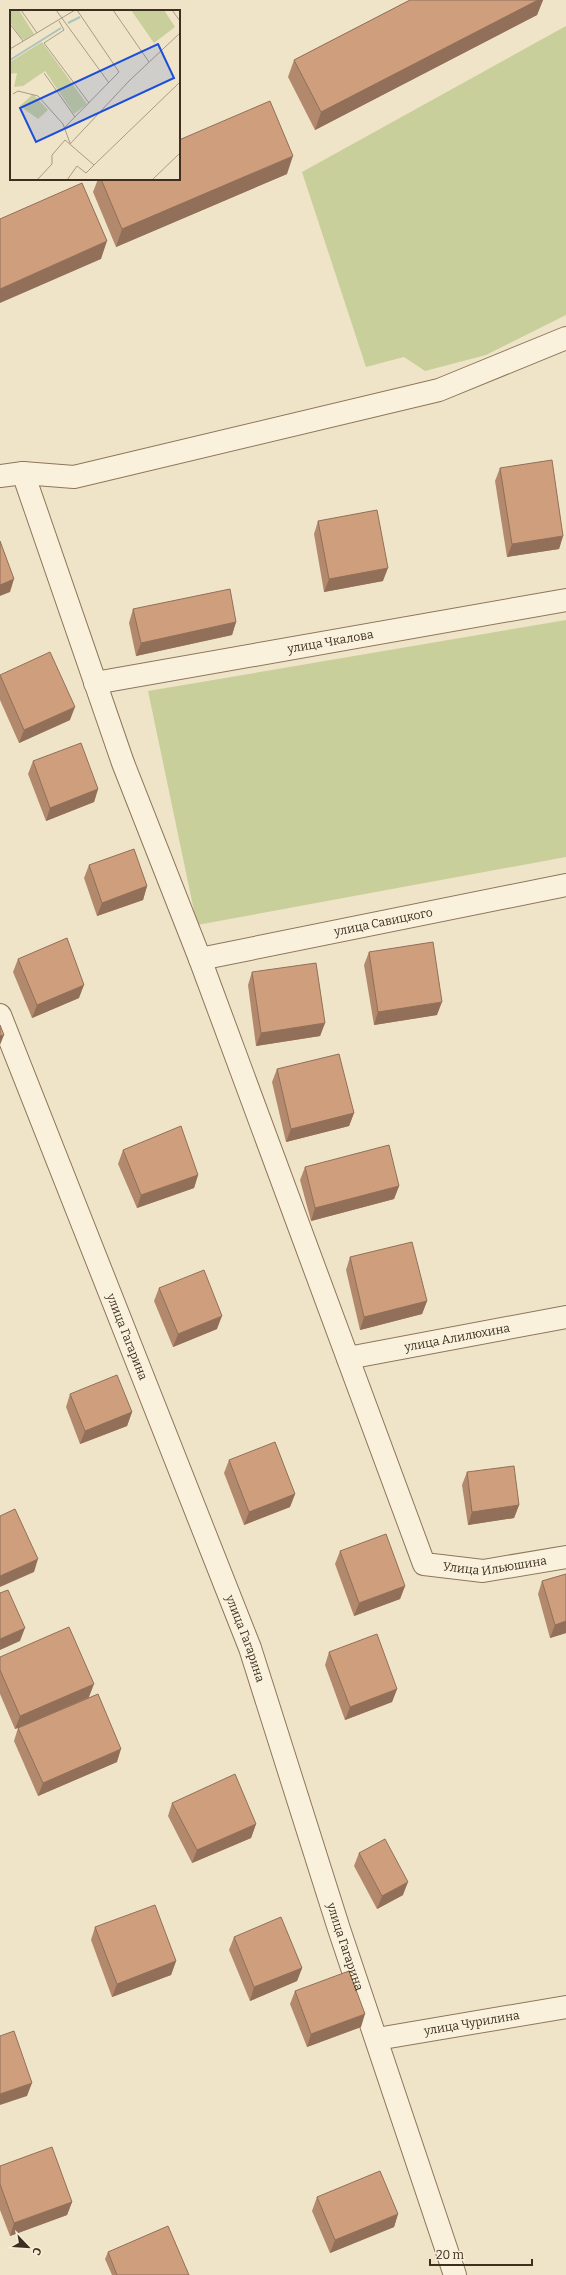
<svg xmlns="http://www.w3.org/2000/svg" width="566" height="2275" font-family="Bitter,serif">
<rect width="100%" height="100%" fill="#f0e4c8"/>
<g fill="#c9cf9b">
<polygon points="566,26 566,315 486,355 425,371 404,357 366,367 302,172"/>
<polygon points="566,620 566,857 197,925 148,691"/>
</g>
<g fill="none" stroke-linecap="round" stroke-linejoin="round">
<defs>
<g id="minor">
<path id="s1" d="M23,473l100,290 77,196 224,605 59,7 83,-14"/>
<polyline points="0,476 23,473 74,477 439,390 566,338"/>
<path id="s2" d="M95,683l471,-83"/>
<path id="s3" d="M200,959l366,-74"/>
<path id="s4" d="M0,1015l250,633 89,281 116,346"/>
<path id="s5" d="M348,1358l218,-41"/>
<path id="s6" d="M377,2039l189,-32"/>
</g>
</defs>
<use href="#minor" stroke="#8d765c" stroke-width="24"/>
<use href="#minor" stroke="#faf1dc" stroke-width="22"/>
</g>
<g fill="#b2896c">
<polygon points="410,0 543,0 537,15 315,130 288,77 294,60"/>
<polygon points="287,174 116,247 93,192 98,179 179,179"/>
<polygon points="500,468 563,536 559,549 507,557 495,481"/>
<polygon points="318,521 383,581 324,592 314,534"/>
<polygon points="133,609 236,622 232,635 136,656 129,623"/>
<polygon points="0,676 70,720 19,743 0,700"/>
<polygon points="33,761 98,789 94,802 46,821 28,774"/>
<polygon points="89,865 147,886 143,900 97,916 84,878"/>
<polygon points="369,952 437,1015 374,1025 364,965"/>
<polygon points="18,959 79,998 32,1018 13,972"/>
<polygon points="252,972 325,1023 320,1036 256,1046 248,985"/>
<polygon points="277,1069 354,1113 349,1126 286,1142 272,1082"/>
<polygon points="123,1150 198,1175 194,1188 137,1208 118,1164"/>
<polygon points="305,1167 399,1186 394,1199 311,1221 300,1180"/>
<polygon points="350,1257 427,1301 422,1314 360,1330 346,1270"/>
<polygon points="159,1288 217,1329 173,1347 154,1301"/>
<polygon points="70,1394 132,1412 127,1426 80,1444 66,1407"/>
<polygon points="229,1460 295,1494 290,1507 244,1525 224,1473"/>
<polygon points="467,1472 519,1505 514,1518 468,1525 462,1485"/>
<polygon points="340,1551 405,1586 400,1599 354,1616 335,1564"/>
<polygon points="566,1574 566,1633 550,1638 538,1594 542,1581"/>
<polygon points="329,1652 397,1689 392,1702 345,1720 325,1665"/>
<polygon points="0,1657 89,1697 117,1762 38,1796 14,1741 18,1728 15,1729 0,1694"/>
<polygon points="172,1803 256,1824 251,1838 192,1863 168,1816"/>
<polygon points="359,1853 403,1895 377,1909 354,1866"/>
<polygon points="95,1927 176,1961 171,1975 112,1997 91,1940"/>
<polygon points="234,1937 302,1968 297,1981 250,2001 229,1950"/>
<polygon points="295,1991 361,2027 307,2047 290,2004"/>
<polygon points="0,2166 72,2202 67,2215 10,2236 0,2210"/>
<polygon points="317,2197 398,2214 394,2227 330,2253 312,2211"/>
<polygon points="108,2252 189,2275 112,2275 105,2259"/>
</g>
<g fill="#916f58">
<polygon points="538,0 543,0 537,15 315,130 321,112"/>
<polygon points="293,156 287,174 116,247 122,229"/>
<polygon points="107,241 101,259 0,303 0,289"/>
<polygon points="563,536 559,549 507,557 512,544"/>
<polygon points="388,568 383,581 324,592 329,579"/>
<polygon points="14,579 10,592 0,596 0,585"/>
<polygon points="236,622 232,635 136,656 141,643"/>
<polygon points="75,707 70,720 19,743 24,730"/>
<polygon points="98,789 94,802 46,821 50,808"/>
<polygon points="147,886 143,900 97,916 102,903"/>
<polygon points="84,985 79,998 32,1018 37,1005"/>
<polygon points="442,1002 437,1015 374,1025 378,1012"/>
<polygon points="325,1023 320,1036 256,1046 261,1033"/>
<polygon points="4,1035 0,1045 0,1036"/>
<polygon points="354,1113 349,1126 286,1142 291,1129"/>
<polygon points="198,1175 194,1188 137,1208 141,1195"/>
<polygon points="399,1186 394,1199 311,1221 315,1208"/>
<polygon points="427,1301 422,1314 360,1330 364,1317"/>
<polygon points="222,1316 217,1329 173,1347 178,1334"/>
<polygon points="132,1412 127,1426 80,1444 85,1431"/>
<polygon points="295,1494 290,1507 244,1525 249,1512"/>
<polygon points="519,1505 514,1518 468,1525 472,1512"/>
<polygon points="38,1559 34,1572 0,1587 0,1576"/>
<polygon points="405,1586 400,1599 354,1616 359,1603"/>
<polygon points="566,1621 566,1633 550,1638 555,1625"/>
<polygon points="25,1628 20,1641 0,1650 0,1639"/>
<polygon points="94,1684 89,1697 15,1729 20,1716"/>
<polygon points="397,1689 392,1702 345,1720 350,1707"/>
<polygon points="121,1749 117,1762 38,1796 43,1783"/>
<polygon points="256,1824 251,1838 192,1863 197,1850"/>
<polygon points="408,1882 403,1895 377,1909 382,1896"/>
<polygon points="176,1961 171,1975 112,1997 117,1984"/>
<polygon points="302,1968 297,1981 250,2001 254,1987"/>
<polygon points="365,2014 361,2027 307,2047 311,2034"/>
<polygon points="32,2083 27,2096 0,2105 0,2094"/>
<polygon points="72,2202 67,2215 10,2236 14,2223"/>
<polygon points="398,2214 394,2227 330,2253 335,2240"/>
</g>
<g fill="#cf9f7d" stroke="#916f58">
<polygon points="410,0 538,0 321,112 294,60"/>
<polygon points="270,101 293,156 122,229 101,179 179,179 179,140"/>
<polygon points="82,183 107,241 0,289 0,219"/>
<polygon points="552,460 563,536 512,544 500,468"/>
<polygon points="377,510 388,568 329,579 318,521"/>
<polygon points="0,541 14,579 0,585"/>
<polygon points="230,589 236,622 141,643 133,609"/>
<polygon points="50,652 75,707 24,730 0,675"/>
<polygon points="81,743 98,789 50,808 33,761"/>
<polygon points="134,849 147,886 102,903 89,865"/>
<polygon points="67,938 84,985 37,1005 18,959"/>
<polygon points="433,942 442,1002 378,1012 369,952"/>
<polygon points="316,963 325,1023 261,1033 252,972"/>
<polygon points="0,1025 4,1035 0,1036"/>
<polygon points="339,1054 354,1113 291,1129 277,1069"/>
<polygon points="181,1126 198,1175 141,1195 123,1150"/>
<polygon points="389,1145 399,1186 315,1208 305,1167"/>
<polygon points="412,1242 427,1301 364,1317 350,1257"/>
<polygon points="204,1270 222,1316 178,1334 159,1288"/>
<polygon points="117,1375 132,1412 85,1431 70,1394"/>
<polygon points="275,1442 295,1494 249,1512 229,1460"/>
<polygon points="514,1466 519,1505 472,1512 467,1472"/>
<polygon points="15,1509 38,1559 0,1576 0,1516"/>
<polygon points="386,1534 405,1586 359,1603 340,1551"/>
<polygon points="566,1574 566,1621 555,1625 542,1581"/>
<polygon points="8,1590 25,1628 0,1639 0,1593"/>
<polygon points="69,1627 94,1684 20,1716 0,1670 0,1657"/>
<polygon points="377,1634 397,1689 350,1707 329,1652"/>
<polygon points="98,1694 121,1749 43,1783 18,1728"/>
<polygon points="235,1774 256,1824 197,1850 172,1803"/>
<polygon points="385,1839 408,1882 382,1896 359,1853"/>
<polygon points="155,1905 176,1961 117,1984 95,1927"/>
<polygon points="281,1917 302,1968 254,1987 234,1937"/>
<polygon points="349,1971 365,2014 311,2034 295,1991"/>
<polygon points="14,2031 32,2083 0,2094 0,2036"/>
<polygon points="52,2147 72,2202 14,2223 0,2184 0,2166"/>
<polygon points="380,2171 398,2214 335,2240 317,2197"/>
<polygon points="168,2226 189,2275 117,2275 108,2252"/>
</g>
<g text-anchor="middle" stroke-width="3" stroke-linejoin="round" paint-order="stroke">
<g font-size="12" fill="#3d2e20" stroke="#f7eed8">
<text dy="4" stroke="none"><textPath href="#s2" startOffset="239">улица Чкалова</textPath></text>
<text dy="4" stroke="none"><textPath href="#s3" startOffset="187">улица Савицкого</textPath></text>
<text dy="4" stroke="none"><textPath href="#s4" startOffset="346">улица Гагарина</textPath></text>
<text dy="4" stroke="none"><textPath href="#s5" startOffset="111">улица Алилюхина</textPath></text>
<text dy="4" stroke="none"><textPath href="#s1" startOffset="1234">Улица Ильюшина</textPath></text>
<text dy="4" stroke="none"><textPath href="#s4" startOffset="670">улица Гагарина</textPath></text>
<text dy="4" stroke="none"><textPath href="#s4" startOffset="994">улица Гагарина</textPath></text>
<text dy="4" stroke="none"><textPath href="#s6" startOffset="96">улица Чурилина</textPath></text>
</g>
</g>
<g transform="translate(10 10)">
<rect width="170" height="170" fill="#f0e4c8"/>
<path d="M0,0h9l15,24 -10,6 -3,-2 -11,-16zM121,0h33l11,17 -21,16zM32,32l45,62 -13,10 -29,-43 -22,15 -9,1 3,-14 -7,1v-12zM23,84l15,16 -10,9 -18,-13z" fill="#c9cf9b"/>
<path fill="none" stroke="#a9c4bc" stroke-width="2" d="M58,13l12,-6M0,50l51,-32"/>
<path fill="none" stroke="#a89b85" stroke-width="1" d="M11,0l16,23M46,0l53,73M103,0l36,52M162,0l8,11M49,11l5,9 -20,13 45,60M0,14l13,17M0,39l65,-39M34,63l31,44M3,84l5,-3 20,5 25,28 7,19M54,118l55,-56 -42,-62M60,134l59,-63 51,-48M27,170l15,-16v-9l13,-15 29,25 86,-83M57,170l10,-14 9,7 8,-8M142,170l28,-27"/>
<path fill="#1d4ed8" fill-opacity="0.15" stroke="#1d4ed8" stroke-width="2" d="M148,34l16,34 -138,64 -16,-34z"/>
<rect width="170" height="170" fill="none" stroke="#3d2e20" stroke-width="2"/>
</g>
<g transform="translate(28 2247) rotate(115)" stroke="#f7eed8" stroke-width="3" paint-order="stroke">
<path d="M0-3L7 15L0 10L-7 15Z" fill="#3d2e20"/>
<text y="-6" font-size="11" font-weight="bold" text-anchor="middle" fill="#3d2e20">С</text>
</g>
<path d="M430 2259v6h102v-6" fill="none" stroke="#3d2e20" stroke-width="2"/>
<text x="436" y="2259" font-size="12" fill="#3d2e20" stroke="#f7eed8" stroke-width="3" paint-order="stroke">20 m</text>
</svg>
